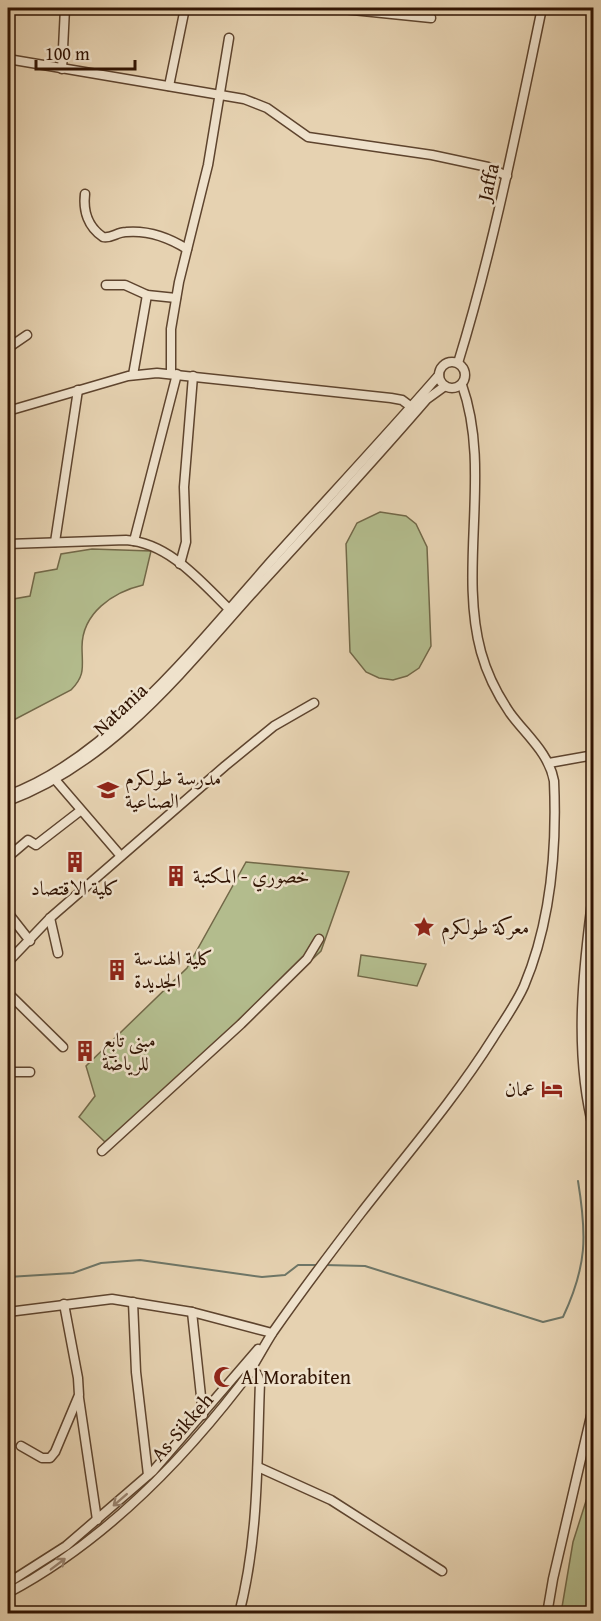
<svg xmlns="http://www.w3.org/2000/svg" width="601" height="1621" font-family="'Gentium Book Plus',Amiri,serif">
<rect width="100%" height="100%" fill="#e6d2b1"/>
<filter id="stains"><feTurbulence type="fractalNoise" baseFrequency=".00333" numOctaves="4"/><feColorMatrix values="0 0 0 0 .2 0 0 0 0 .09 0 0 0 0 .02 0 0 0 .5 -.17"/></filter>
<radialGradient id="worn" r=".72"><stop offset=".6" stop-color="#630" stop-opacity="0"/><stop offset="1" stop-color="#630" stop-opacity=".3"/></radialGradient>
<g fill="#b3bc8d" stroke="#726848" stroke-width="1.5">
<polygon points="380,512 406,516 416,524 427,547 431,646 419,668 407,676 393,680 379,678 366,672 350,652 346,544 357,523"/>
<path d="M92,549l59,2 -8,34c-30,7 -61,28 -61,62 0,19 4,28 -11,43l-63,33v-123l22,-4 5,-23 22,-4 4,-15z"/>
<polygon points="246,862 349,872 321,951 243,1025 105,1142 79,1117 95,1096 86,1066 187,968"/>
<polygon points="361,955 426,964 417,986 358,976"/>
<polygon points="593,1479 593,1613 561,1613 573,1542"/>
</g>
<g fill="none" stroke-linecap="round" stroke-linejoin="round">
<g stroke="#6e7667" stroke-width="2">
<path d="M325,1265l40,1 178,56 20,-5c24,-51 24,-81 15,-136"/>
<polyline points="8,1277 73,1273 101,1263 140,1260 262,1277 285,1275 298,1265 319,1265"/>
</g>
<defs>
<g id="minor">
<polyline points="333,8 431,18"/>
<polyline points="8,59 244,99 267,108 308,137 432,155 488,167 507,176"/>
<polyline points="62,69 65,8"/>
<polyline points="169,86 185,8"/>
<path d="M85,194c-2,17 3,33 18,43 8,2 14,-5 23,-5 23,-2 42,5 61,17"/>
<polyline points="106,285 125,285 147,295 176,298"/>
<polyline points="8,348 27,335"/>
<circle cx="452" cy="375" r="13"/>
<path d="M458,363c36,-117 59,-236 84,-355"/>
<polyline points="171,374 171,329 179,282 208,165 229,38"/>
<polyline points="133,375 147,295"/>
<polyline points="8,411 128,376 157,373 391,398 402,400 414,409"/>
<polyline points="134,541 177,374"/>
<polyline points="55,542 78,390"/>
<path d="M8,544l118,-4c44,3 76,43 105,71"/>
<polyline points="180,564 186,542 184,487 193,376"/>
<polyline points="549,763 594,755"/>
<polyline points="52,776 120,855"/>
<path d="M8,795c101,-36 196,-158 266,-237 55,-61 111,-121 165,-183"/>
<path d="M8,801c105,-39 176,-132 249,-213 57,-62 115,-125 170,-189l18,-13"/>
<polyline points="8,857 28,840 36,845 80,811"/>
<path d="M594,887c-11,81 -21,165 0,244"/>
<polyline points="8,913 30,941"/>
<polyline points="50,918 58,953"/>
<polyline points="8,962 50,918 225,766 274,726 314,703"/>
<polyline points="8,993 63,1047"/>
<polyline points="8,1072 30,1072"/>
<polyline points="102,1151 241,1024 307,959 319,939"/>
<polyline points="133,1302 136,1372 148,1475"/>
<polyline points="8,1312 112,1299 192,1312 272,1333"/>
<polyline points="192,1312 203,1415"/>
<polyline points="79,1398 97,1520"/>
<polyline points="21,1446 42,1458 50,1458 55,1452 79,1395 78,1378 64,1304"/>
<polyline points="258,1467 331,1500 442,1571"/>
<polyline points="8,1583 66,1546 153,1471 258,1349"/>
<path d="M8,1593c92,-49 169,-126 233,-209 12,-16 21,-35 32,-52 28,-40 58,-80 88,-119 45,-58 93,-113 132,-175 10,-16 23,-34 31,-52 27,-64 33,-136 30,-205 -5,-28 -28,-46 -44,-68 -13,-19 -23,-39 -29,-61 -23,-84 11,-183 -19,-267"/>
<path d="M239,1614c20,-77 18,-154 21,-232l-3,-8 -8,-3"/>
<polyline points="547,1614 553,1579 594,1403"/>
</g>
</defs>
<use href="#minor" stroke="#5e442e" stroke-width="11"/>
<use href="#minor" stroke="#efe2cc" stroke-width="8"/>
</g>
<defs><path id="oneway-shaft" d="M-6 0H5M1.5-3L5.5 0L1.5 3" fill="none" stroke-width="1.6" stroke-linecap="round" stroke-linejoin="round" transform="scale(1.5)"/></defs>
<g stroke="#9a8572">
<use href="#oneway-shaft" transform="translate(120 1500) rotate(139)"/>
<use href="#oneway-shaft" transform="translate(58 1564) rotate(-37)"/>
</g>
<defs>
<symbol id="school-bare" viewBox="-9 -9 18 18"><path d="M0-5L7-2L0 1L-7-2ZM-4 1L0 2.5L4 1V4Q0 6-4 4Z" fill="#8f2418" stroke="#efe2cc" stroke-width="2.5" paint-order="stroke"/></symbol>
<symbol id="building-bare" viewBox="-9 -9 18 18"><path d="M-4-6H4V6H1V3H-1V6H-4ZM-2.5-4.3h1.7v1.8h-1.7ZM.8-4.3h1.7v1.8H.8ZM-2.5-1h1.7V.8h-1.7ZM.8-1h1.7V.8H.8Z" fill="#8f2418" stroke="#efe2cc" stroke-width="2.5" paint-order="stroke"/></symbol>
<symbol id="sight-bare" viewBox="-9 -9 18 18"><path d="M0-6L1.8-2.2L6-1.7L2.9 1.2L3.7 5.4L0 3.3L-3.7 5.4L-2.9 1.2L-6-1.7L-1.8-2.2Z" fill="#8f2418" stroke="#efe2cc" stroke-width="2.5" paint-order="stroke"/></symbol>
<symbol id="hotel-bare" viewBox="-9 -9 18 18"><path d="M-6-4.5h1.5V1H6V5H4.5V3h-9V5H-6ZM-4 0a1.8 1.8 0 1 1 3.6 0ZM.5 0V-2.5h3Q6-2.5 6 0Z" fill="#8f2418" stroke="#efe2cc" stroke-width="2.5" paint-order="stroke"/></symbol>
<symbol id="mosque-bare" viewBox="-9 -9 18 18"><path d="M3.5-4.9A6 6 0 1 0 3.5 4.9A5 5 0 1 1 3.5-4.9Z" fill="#8f2418" stroke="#efe2cc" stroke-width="2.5" paint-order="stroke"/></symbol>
</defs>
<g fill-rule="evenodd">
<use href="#school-bare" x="93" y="775" width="30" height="30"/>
<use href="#building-bare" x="60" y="847" width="30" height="30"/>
<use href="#building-bare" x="161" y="861" width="30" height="30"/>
<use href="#sight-bare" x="409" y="912" width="30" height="30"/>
<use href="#building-bare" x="102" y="955" width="30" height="30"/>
<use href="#building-bare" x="70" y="1036" width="30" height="30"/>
<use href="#hotel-bare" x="537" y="1074" width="30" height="30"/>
<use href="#mosque-bare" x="209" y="1362" width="30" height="30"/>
</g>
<g text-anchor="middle" stroke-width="5" stroke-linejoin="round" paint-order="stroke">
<g font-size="20" fill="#311403" stroke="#efe2cc">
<text transform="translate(488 182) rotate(-77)" y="7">Jaffa</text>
<text transform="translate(120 709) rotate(-43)" y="7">Natania</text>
<text transform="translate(182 1427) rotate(-49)" y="7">As-Sikkeh</text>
</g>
<g font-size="20" fill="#311403" stroke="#efe2cc" text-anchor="start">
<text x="125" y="785">مدرسة طولكرم<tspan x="125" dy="23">الصناعية</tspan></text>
<text x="193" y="883">خصوري - المكتبة</text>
<text x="75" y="895" text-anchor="middle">كلية الاقتصاد</text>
<text x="441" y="934">معركة طولكرم</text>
<text x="134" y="965">كلية الهندسة<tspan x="134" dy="23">الجديدة</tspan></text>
<text x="102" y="1047">مبنى تابع<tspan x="102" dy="23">للرياضة</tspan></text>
<text x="535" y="1096" text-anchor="end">عمان</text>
<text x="241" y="1384">Al Morabiten</text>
</g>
</g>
<rect width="601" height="1621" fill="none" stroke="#e6d2b1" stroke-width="30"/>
<rect x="9" y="9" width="583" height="1603" fill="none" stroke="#311403" stroke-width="3"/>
<rect x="15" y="15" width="571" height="1591" fill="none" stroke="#311403" stroke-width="1.5"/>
<path d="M36 60v9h99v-9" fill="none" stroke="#311403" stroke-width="3"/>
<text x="45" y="60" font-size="18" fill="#311403" stroke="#efe2cc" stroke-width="4.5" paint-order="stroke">100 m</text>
<rect width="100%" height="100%" filter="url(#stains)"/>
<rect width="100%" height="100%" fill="url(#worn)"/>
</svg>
